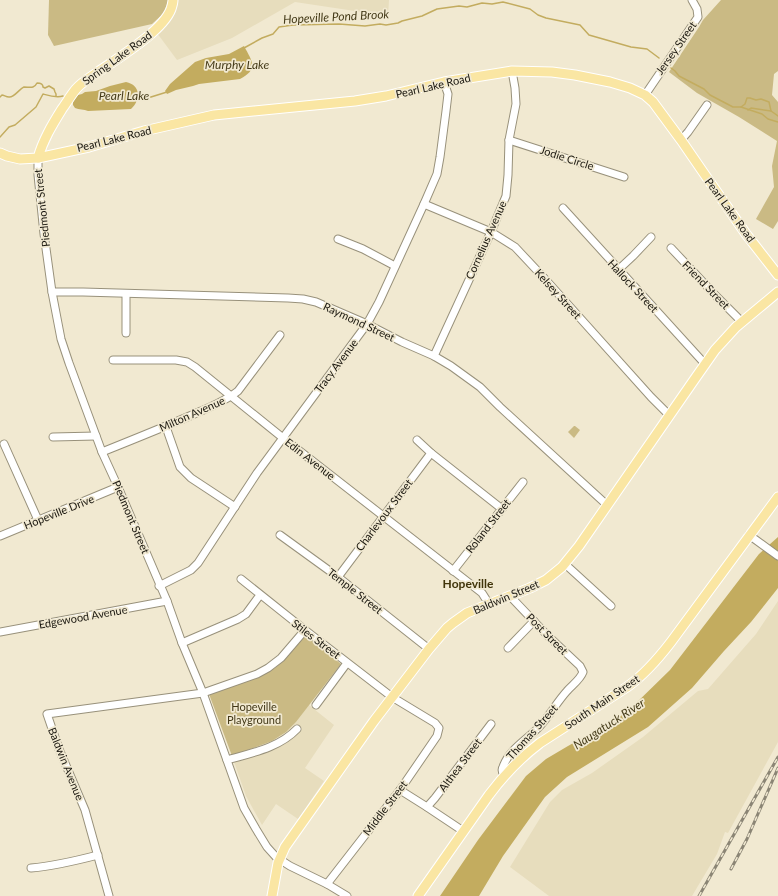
<svg xmlns="http://www.w3.org/2000/svg" width="778" height="896" font-family="Lato,sans-serif">
<rect width="100%" height="100%" fill="#f1e9d1"/>
<g fill="#e7ddbd">
<polygon points="178,0 389,0 388,16 295,2 232,38 177,60 157,33 175,9"/>
<polygon points="778,601 778,742 728,833 725,832 717,854 692,896 549,896 510,867 550,802 562,790 592,773 643,737 698,691 708,689 756,634"/>
<polygon points="309,705 334,725 305,768 324,781 298,819 276,804 262,825 246,796 232,756 264,744 279,737 292,727"/>
</g>
<g fill="#caba84">
<polygon points="49,0 168,0 165,12 152,24 54,46 48,35"/>
<polygon points="721,0 778,0 778,71 774,74 772,95 778,102 778,221 773,229 756,219 774,187 772,166 777,141 739,117 697,93 669,72 699,27 703,20"/>
<polygon points="574,426 575,426 580,430 574,438 568,432"/>
<polygon points="305,635 341,664 296,722 286,732 272,741 232,756 209,694 266,673 275,668 285,659"/>
</g>
<g fill="#c3ac5f">
<path d="M244,46c8,15 15,23 -4,33l-41,5 -6,2 -17,4 -9,4 -2,-3 5,-7 25,-22 11,-4 23,-4z"/>
<path d="M126,82c15,3 15,18 5,27l-43,2c-4,-2 -9,-1 -13,-3l-2,-3v-4l5,-6 4,-1 3,-2 11,-1 14,-5z"/>
<polygon points="778,537 778,588 751,622 724,651 692,688 648,727 567,777 545,797 503,856 479,896 440,896 478,840 526,776 546,759 568,746 597,730 627,712 670,670 759,554"/>
</g>
<g fill="none" stroke-linecap="round" stroke-linejoin="round">
<g stroke="#c3ac5f" stroke-width="1.5">
<polyline points="244,48 262,38 273,34 279,27 293,25 339,24 365,26 380,24 386,25 398,23 402,21 422,16 437,9 459,6 467,7 482,3 492,4 503,2 530,9 538,15 546,18 580,25 589,35 631,47 647,49 659,58"/>
<polyline points="671,68 675,71 679,76 704,89 710,95 733,107 741,107 745,104 747,98 750,98 756,100 761,99 769,102 771,111 778,116"/>
<polyline points="137,95 151,97 167,92"/>
<path d="M0,97l2,-2c2,0 4,2 7,2 5,1 10,-8 15,-10 6,0 10,2 13,-4 4,0 6,1 6,4l2,1 4,-2 5,3 1,3 1,2v2"/>
<polyline points="741,107 762,114 768,119 778,122"/>
<polyline points="748,110 751,108 771,111"/>
<path d="M0,137l9,-10 6,-2 21,-18 7,-13c7,2 13,4 20,2"/>
</g>
<defs>
<g id="minor">
<polyline points="645,95 698,17 697,9 692,0"/>
<polyline points="509,140 624,177"/>
<polyline points="681,140 688,132 707,105"/>
<polyline points="38,158 38,175 44,234 52,292 61,339 69,363 102,452 118,487 167,601 182,643 203,693 244,808 256,829 267,847 276,857 290,866 327,884 347,896"/>
<polyline points="424,204 491,232 515,247 545,279 651,397 669,415"/>
<polyline points="563,208 705,364"/>
<polyline points="338,239 363,249 395,266"/>
<polyline points="671,248 717,297 742,322"/>
<polyline points="618,270 633,256 651,237"/>
<polyline points="52,292 83,292 288,298 303,299 316,302 367,324 402,342 434,356 451,366 480,387 500,407 607,505"/>
<polyline points="126,294 126,333"/>
<polyline points="434,356 491,232 506,196 508,175 509,140 516,104 515,88 512,71"/>
<polyline points="113,360 176,360 187,362 195,367 283,438 482,593 489,604"/>
<polyline points="166,427 180,467 191,478 235,507"/>
<polyline points="53,437 96,436"/>
<polyline points="417,440 431,453 502,509"/>
<polyline points="4,444 38,520"/>
<path d="M102,452c30,-12 60,-24 90,-37 16,-7 32,-13 46,-24l42,-56"/>
<polyline points="280,535 338,577 429,649"/>
<polyline points="749,535 778,556"/>
<polyline points="0,536 118,487"/>
<polyline points="565,564 611,606"/>
<polyline points="453,571 523,482"/>
<polyline points="338,577 431,453"/>
<polyline points="241,579 305,630 392,697 435,723 439,728 437,736 400,790 327,884"/>
<polyline points="159,586 191,570 198,563 257,473 367,324 379,302 424,204 437,174 440,157 446,111 448,94 444,82"/>
<polyline points="0,632 167,601"/>
<polyline points="182,643 238,619 246,614 260,595"/>
<polyline points="508,648 534,621"/>
<polyline points="316,705 347,663"/>
<path d="M227,760c24,-7 52,-12 70,-31"/>
<path d="M504,775c-2,-3 -3,-5 -1,-8 6,-18 25,-28 37,-41 10,-11 17,-24 27,-35 5,-6 13,-11 16,-19l-3,-6 -33,-31 -37,-39"/>
<polyline points="400,790 427,807 463,831"/>
<polyline points="427,807 435,798 491,724"/>
<path d="M31,868c23,-2 44,-7 67,-13"/>
<polyline points="109,896 85,810 59,749 47,714 203,693 257,674 268,668 281,658 305,630"/>
</g>
<g id="major">
<polyline points="0,153 7,156 20,159 38,158 89,147 144,131 214,115 355,101 386,96 444,82 512,71 552,72 575,75 610,82 630,88 645,95 653,102 681,140 703,172 746,234 778,275"/>
<path d="M38,158c5,-18 14,-33 24,-49 5,-7 9,-14 14,-20 6,-7 15,-12 22,-17 20,-14 65,-41 73,-63 1,-3 2,-6 2,-9"/>
<polyline points="272,896 278,863 285,847 374,721 429,649 447,628 453,623 467,613 530,588 546,580 562,567 579,546 694,380 715,350 736,327 778,292"/>
<path d="M418,896l71,-101c15,-20 31,-37 51,-52l87,-56c17,-12 31,-28 44,-45l107,-145"/>
</g>
</defs>
<use href="#minor" stroke="#98917b" stroke-width="9"/>
<use href="#major" stroke="#fff" stroke-width="11"/>
<use href="#minor" stroke="#fff" stroke-width="7"/>
<use href="#major" stroke="#fae6a3" stroke-width="9"/>
<defs>
<g id="rail">
<polyline points="731,869 747,839 778,768"/>
<polyline points="699,896 778,757"/>
</g>
</defs>
<use href="#rail" stroke="#8b8575" stroke-width="3"/>
<use href="#rail" stroke="#f1e9d1" stroke-width="1.5" stroke-dasharray="4.5" stroke-linecap="butt"/>
</g>
<g text-anchor="middle" stroke-width="3.5" stroke-linejoin="round" paint-order="stroke">
<g font-size="11" fill="#1a170f" stroke="#f1e9d1">
<text transform="translate(676 48) rotate(-55)" y="4">Jersey Street</text>
<text transform="translate(117 58) rotate(-36)" y="4">Spring Lake Road</text>
<text transform="translate(433 86) rotate(-13)" y="4">Pearl Lake Road</text>
<text transform="translate(114 139) rotate(-14)" y="4">Pearl Lake Road</text>
<text transform="translate(567 158) rotate(18)" y="4">Jodie Circle</text>
<text transform="translate(42 208) rotate(-96)" y="4">Piedmont Street</text>
<text transform="translate(730 210) rotate(54)" y="4">Pearl Lake Road</text>
<text transform="translate(486 240) rotate(-66)" y="4">Cornelius Avenue</text>
<text transform="translate(706 285) rotate(46)" y="4">Friend Street</text>
<text transform="translate(633 286) rotate(47)" y="4">Hallock Street</text>
<text transform="translate(558 294) rotate(48)" y="4">Kelsey Street</text>
<text transform="translate(359 322) rotate(25)" y="4">Raymond Street</text>
<text transform="translate(336 366) rotate(-53)" y="4">Tracy Avenue</text>
<text transform="translate(192 414) rotate(-24)" y="4">Milton Avenue</text>
<text transform="translate(310 459) rotate(38)" y="4">Edin Avenue</text>
<text transform="translate(59 512) rotate(-22)" y="4">Hopeville Drive</text>
<text transform="translate(384 515) rotate(-53)" y="4">Charlevoux Street</text>
<text transform="translate(131 517) rotate(67)" y="4">Piedmont Street</text>
<text transform="translate(488 526) rotate(-52)" y="4">Roland Street</text>
<text transform="translate(355 591) rotate(38)" y="4">Temple Street</text>
<text transform="translate(506 597) rotate(-23)" y="4">Baldwin Street</text>
<text transform="translate(83 617) rotate(-10)" y="4">Edgewood Avenue</text>
<text transform="translate(547 634) rotate(45)" y="4">Post Street</text>
<text transform="translate(316 639) rotate(37)" y="4">Stiles Street</text>
<text transform="translate(602 702) rotate(-34)" y="4">South Main Street</text>
<text transform="translate(532 732) rotate(-48)" y="4">Thomas Street</text>
<text transform="translate(66 764) rotate(68)" y="4">Baldwin Avenue</text>
<text transform="translate(460 765) rotate(-53)" y="4">Althea Street</text>
<text transform="translate(385 808) rotate(-53)" y="4">Middle Street</text>
</g>
<g font-size="11" fill="#423817" stroke="#f1e9d1">
<text x="254" y="711">Hopeville<tspan x="254" dy="13">Playground</tspan></text>
</g>
<g font-size="12" font-style="italic" fill="#443a18" stroke="#f1e9d1">
<text transform="translate(336 17) rotate(-3)" y="4">Hopeville Pond Brook</text>
<text x="237" y="69">Murphy Lake</text>
<text x="124" y="100">Pearl Lake</text>
<text transform="translate(609 724) rotate(-33)" y="4">Naugatuck River</text>
</g>
<g font-size="12" font-weight="bold" fill="#40340a" stroke="#f1e9d1">
<text x="468" y="588">Hopeville</text>
</g>
</g>
</svg>
